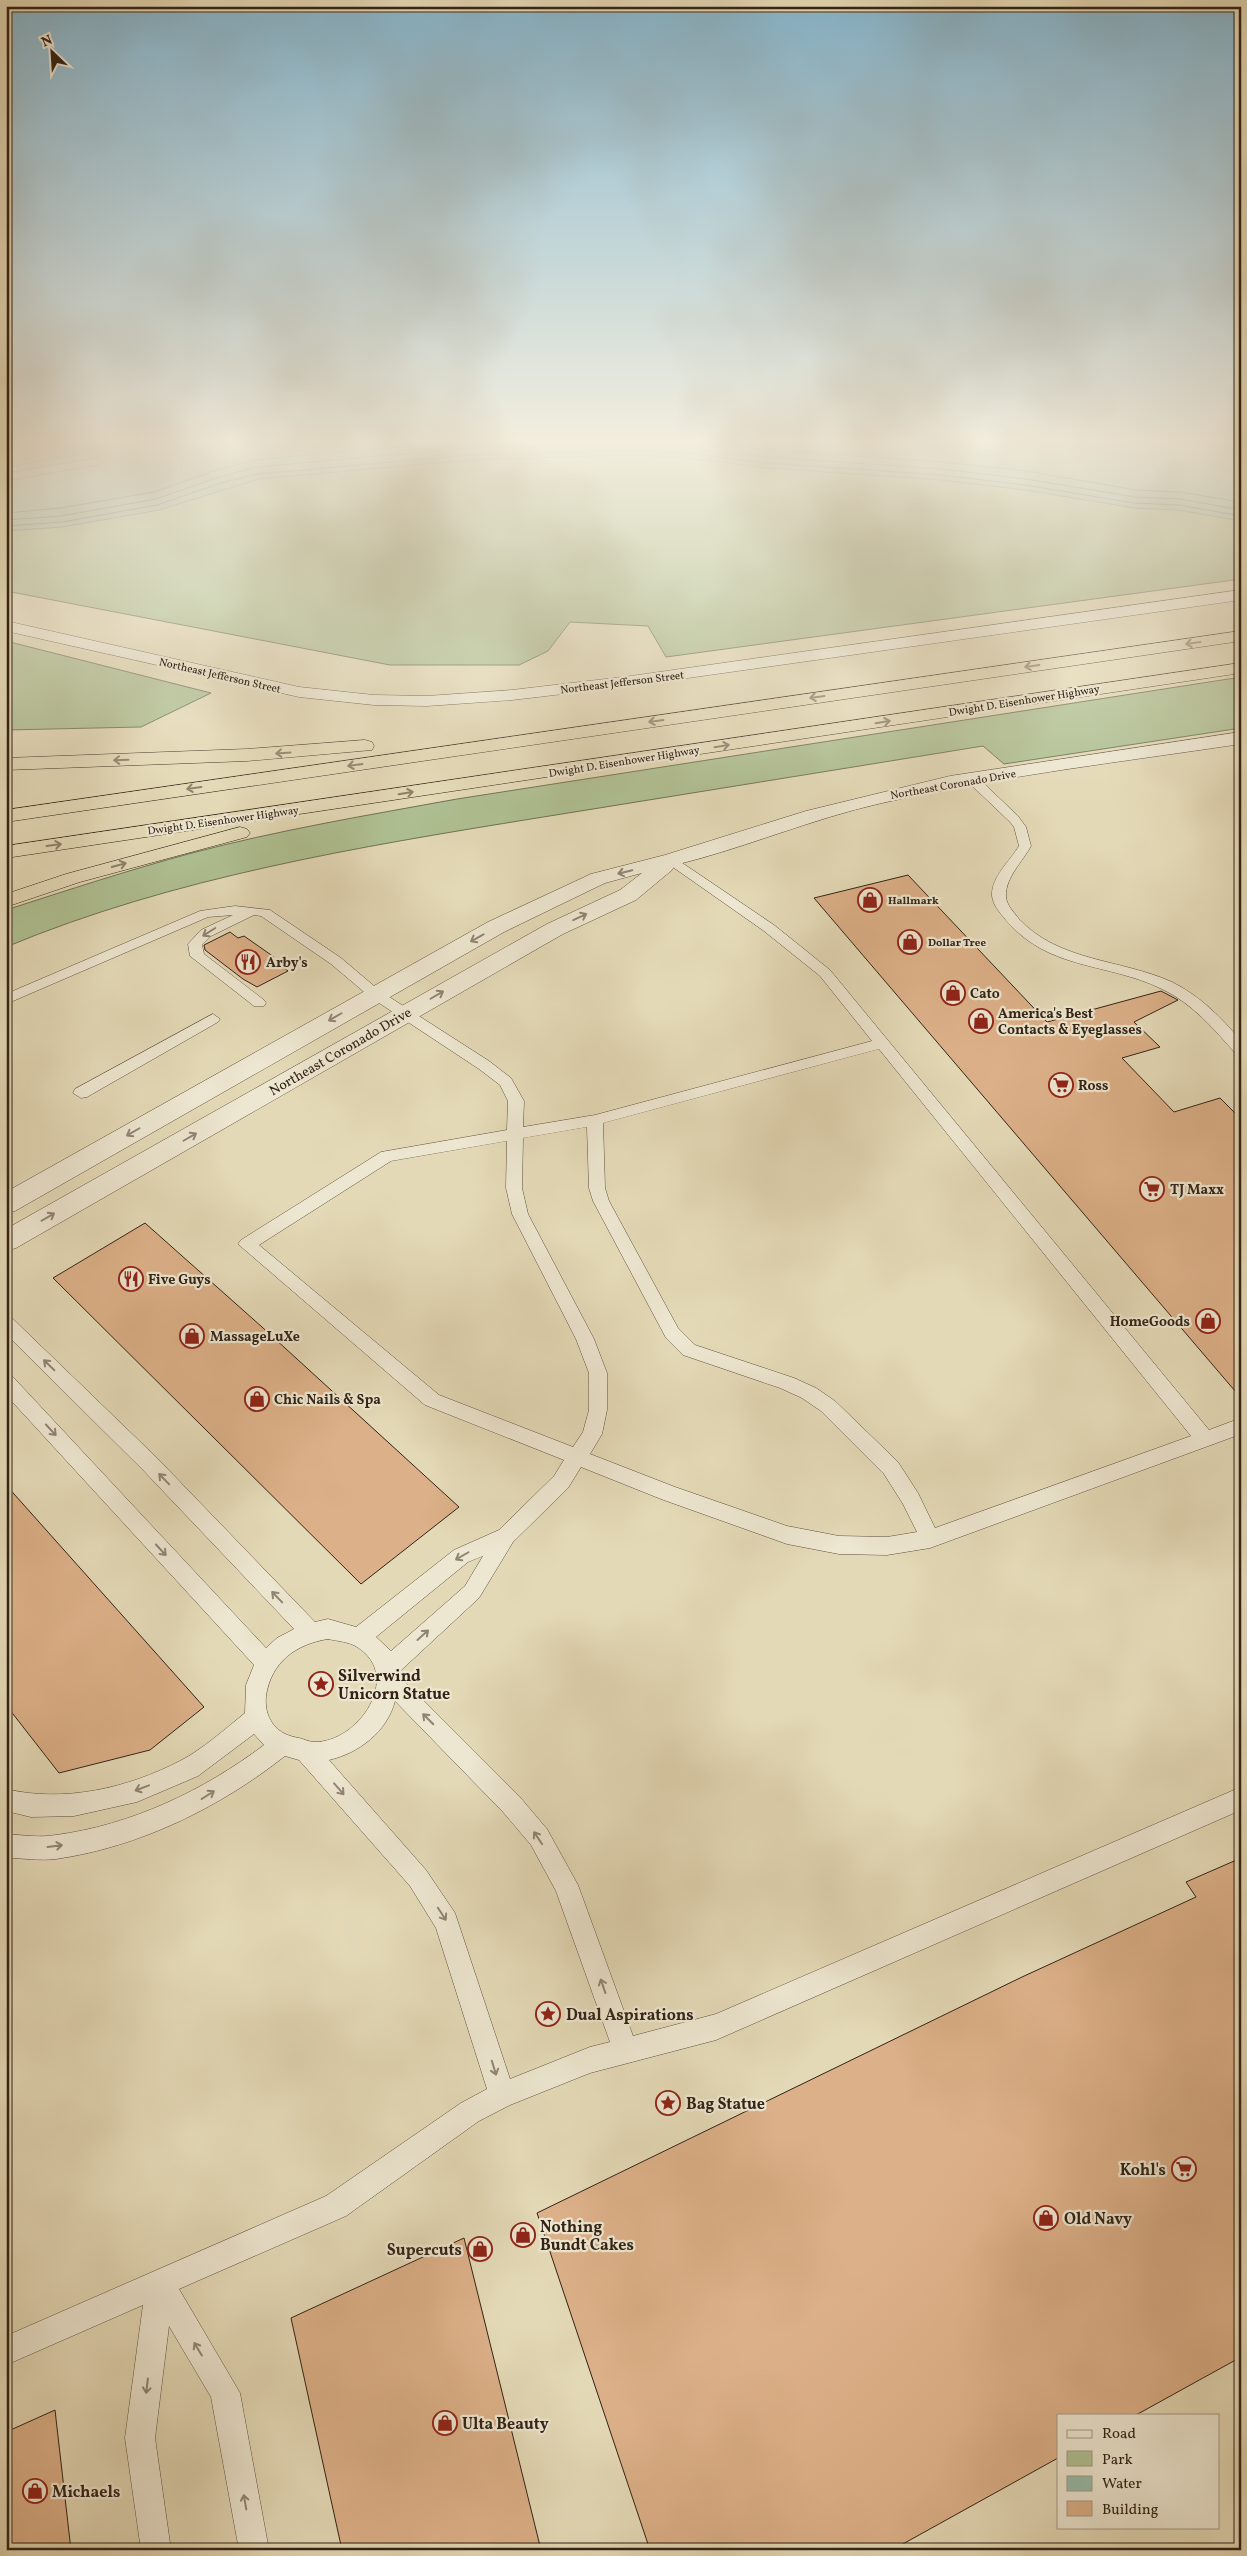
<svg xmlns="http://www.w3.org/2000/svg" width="1247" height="2556" font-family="Vollkorn,serif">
<rect width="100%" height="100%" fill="#e4d9b6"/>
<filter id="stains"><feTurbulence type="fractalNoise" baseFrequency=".004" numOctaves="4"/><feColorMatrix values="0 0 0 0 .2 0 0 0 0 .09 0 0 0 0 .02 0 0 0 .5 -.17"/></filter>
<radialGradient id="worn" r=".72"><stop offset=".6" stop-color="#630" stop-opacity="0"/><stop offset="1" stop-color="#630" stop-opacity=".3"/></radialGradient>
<g fill="#afc092" stroke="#707254">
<polygon points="6,445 1241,445 1241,579 666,657 648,626 570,622 548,651 519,665 390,665 6,591"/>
<polygon points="6,641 211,693 141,727 6,730"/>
<path d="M1241,677v51l-237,36 -21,-18c-148,24 -297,48 -446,72 -179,29 -363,59 -531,129v-37c62,-20 123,-40 186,-57 87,-23 177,-38 265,-54z"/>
</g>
<polygon fill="#96bba9" stroke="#6e7e6e" points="108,445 1241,445 1241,521 1178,510 1134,508 1025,490 941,480 767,468 677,457 629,455 470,460 259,479 159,510 62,527 6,531 6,462"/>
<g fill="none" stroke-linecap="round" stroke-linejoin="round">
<g stroke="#646f60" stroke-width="1">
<polyline points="659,445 768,457 942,469 1026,479 1135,497 1180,499 1241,510"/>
<polyline points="737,445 769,450 943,462 1027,471 1136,490 1180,492 1241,502"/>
<polyline points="6,467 93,452 98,445"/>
<polyline points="6,473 96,458 103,453 104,445"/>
<polyline points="6,481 98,465 109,457 112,445"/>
<polyline points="6,513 60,508 154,492 217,470 255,460 420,445"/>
<polyline points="6,520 61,516 156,499 219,477 257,467 469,448 574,445"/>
<polyline points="6,526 62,522 157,505 221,483 258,474 470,455 629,450 678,452 767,463 941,475 1025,485 1134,503 1179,505 1241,516"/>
</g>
</g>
<g fill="#dcb088" stroke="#322316">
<polygon points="908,875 1047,1022 1161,991 1178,1000 1134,1022 1160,1047 1122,1058 1174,1112 1220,1098 1241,1119 1241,1398 814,898"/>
<polygon points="230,932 238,938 244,936 274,957 271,958 288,971 257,987 243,979 205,950 204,945"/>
<polygon points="145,1223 262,1327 459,1507 361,1584 53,1278"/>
<polygon points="6,1485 204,1707 150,1750 59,1773 6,1705"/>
<polygon points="1241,1858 1241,2357 1136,2415 1058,2415 1058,2458 892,2550 650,2550 537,2213 1022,1977 1196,1897 1186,1882"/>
<polygon points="464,2238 541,2550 342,2550 291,2318"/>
<polygon points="55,2410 71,2550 6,2550 6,2432"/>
</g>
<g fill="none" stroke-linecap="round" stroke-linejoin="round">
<defs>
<g id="lane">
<path d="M972,775l4,1 42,40 8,11 5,19c-8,15 -26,32 -25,50 0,9 8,16 13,23 40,43 102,40 153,63 28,14 49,35 69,59v15l-5,-2c-22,-25 -43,-50 -74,-65 -55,-27 -114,-18 -157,-70 -5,-6 -12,-14 -13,-23 -1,-19 18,-35 27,-50l-5,-19 -4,-5 -42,-40 -2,-3 2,-3z"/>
<path d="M672,856l102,69 56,45 379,460 32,-12v16l-311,114 -43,7 -48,-1 -52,-10 -126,-45 -80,-32 -13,21 -55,54 -34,56 -82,76 122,122 28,33 31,56 55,151 83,-22 525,-227v23l-525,230 -126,33 -80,32 -31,16 -133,95 -167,73 61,104 29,157h-30l-28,-153 -42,-71 -14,112 16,112h-30l-16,-112 18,-133 -137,60v-29l320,-140 135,-93 26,-14 -51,-161 -26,-42 -111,-126 -14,-4c-66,52 -146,91 -229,103 -16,2 -33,-1 -50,-1v-24c17,1 33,4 50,1 75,-10 147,-44 208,-90l-10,-11 -56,42 -61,26 -63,14 -43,1 -25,-6v-22c58,14 122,-1 174,-28 23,-12 45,-32 65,-48l1,-28 8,-20 -248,-270v-20l7,2 253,271 11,-10 17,-9 -151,-159 -137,-136v-18l6,2 145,140 158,164 13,-3 28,8 98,-77 45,-20 55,-54 10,-16 -139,-55 -187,-161 3,-4 140,-88 126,-22 1,-29 -8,-16 -21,-16 -109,-72 -39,-33 -70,-48 -7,-1 -43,21 -9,9 2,9 60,46 2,3 -2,3h-10l-64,-50 -2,-12 13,-14 32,-15 -25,2 -202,87v-10l194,-83 35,-5 35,4 71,48 39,33 109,70 22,17 13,23 -1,26 72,-12 277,-74 -52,-65 -56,-45 -97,-68 -2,-3 2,-3zM879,1049l312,387 -256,92 -17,-35 -20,-31 -63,-61 -19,-13 -22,-10 -99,-33 -17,-17 -69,-127 -4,-13 -2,-65zM587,1127l2,61 4,13 73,137 17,17 97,33 22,10 19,13 63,63 19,30 14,28 -30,5 -48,-1 -52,-10 -112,-39 -85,-33 12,-20 5,-24v-37l-13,-34 -66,-125 -6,-26 1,-50zM507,1141l-1,47 6,26 64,125 13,34v37l-6,22 -10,15 -134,-52 -180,-150 132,-84zM483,1556l-18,30 -74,65 -15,-14 92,-75zM328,1639c9,2 22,3 29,8 47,29 1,96 -43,95 -5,0 -10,-3 -15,-4 -11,-2 -19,-5 -26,-14 -6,-8 -8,-18 -7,-28 5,-34 30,-52 62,-57zM395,1701l108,111 28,33 25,46 54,151 -20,5 -80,32 -55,-166 -29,-43 -97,-110c30,-7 58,-28 66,-59z"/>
<polygon points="213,1014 220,1019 218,1022 87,1097 81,1098 73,1093 75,1089"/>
</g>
<g id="street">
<polygon points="1241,590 1241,600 631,686 512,700 427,706 374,705 299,697 6,631 6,621 299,687 374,695 427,696 512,690 631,676"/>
<path d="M1241,732v12c-120,18 -241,32 -359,59 -71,16 -137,45 -207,62l-3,5 -36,30 -73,34 -547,314 -10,3v-22l541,-305 73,-34 22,-17 -37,10 -101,49 -489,279 -9,2v-21l482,-270 103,-48 74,-19 141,-44 144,-35z"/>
</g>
<g id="highway">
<polygon points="1241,631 1241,641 6,822 6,810"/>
<polygon points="1241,663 1241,673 6,858 6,846"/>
<polygon points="365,740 372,742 374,746 372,750 247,761 6,770 6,758 247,749"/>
<polygon points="240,827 247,829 250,833 247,837 80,882 6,907 6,894 66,874"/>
</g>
</defs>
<use href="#lane" stroke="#5e503e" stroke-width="1"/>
<use href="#street" stroke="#5e503e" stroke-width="1"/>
<use href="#highway" stroke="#322316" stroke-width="1"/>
<use href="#lane" fill="#ede6d0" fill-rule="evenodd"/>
<use href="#street" fill="#ede6d0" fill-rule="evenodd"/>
<use href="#highway" fill="#e4d9b6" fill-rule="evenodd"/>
</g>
<defs><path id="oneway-shaft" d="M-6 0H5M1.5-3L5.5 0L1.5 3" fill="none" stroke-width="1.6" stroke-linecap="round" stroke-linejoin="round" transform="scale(1.25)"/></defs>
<g stroke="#8b7e66">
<use href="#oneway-shaft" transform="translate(1193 643) rotate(172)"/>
<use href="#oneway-shaft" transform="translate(1032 666) rotate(172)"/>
<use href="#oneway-shaft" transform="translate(817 697) rotate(172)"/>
<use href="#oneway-shaft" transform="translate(656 721) rotate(172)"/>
<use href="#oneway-shaft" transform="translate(883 722) rotate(-9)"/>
<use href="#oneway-shaft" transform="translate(722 746) rotate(-9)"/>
<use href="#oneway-shaft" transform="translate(283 753) rotate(176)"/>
<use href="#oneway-shaft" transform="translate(121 760) rotate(178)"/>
<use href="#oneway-shaft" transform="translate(355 765) rotate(172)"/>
<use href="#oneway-shaft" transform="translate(194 788) rotate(172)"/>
<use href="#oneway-shaft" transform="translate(406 793) rotate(-9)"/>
<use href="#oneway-shaft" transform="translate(54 845) rotate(-8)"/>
<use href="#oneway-shaft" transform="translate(119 865) rotate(-15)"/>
</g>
<g stroke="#908473">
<use href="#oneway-shaft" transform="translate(625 872) rotate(167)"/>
<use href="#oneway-shaft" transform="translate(580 917) rotate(-25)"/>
<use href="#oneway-shaft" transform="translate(209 932) rotate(148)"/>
<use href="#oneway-shaft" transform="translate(477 938) rotate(151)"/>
<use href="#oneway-shaft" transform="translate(437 995) rotate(-30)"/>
<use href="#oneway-shaft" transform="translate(335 1017) rotate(150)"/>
<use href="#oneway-shaft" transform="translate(133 1132) rotate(150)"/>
<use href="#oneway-shaft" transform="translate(190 1137) rotate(-30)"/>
<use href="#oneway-shaft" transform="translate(48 1217) rotate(-30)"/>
<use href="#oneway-shaft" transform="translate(49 1365) rotate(-136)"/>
<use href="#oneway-shaft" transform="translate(51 1430) rotate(47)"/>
<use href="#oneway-shaft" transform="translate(164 1479) rotate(-134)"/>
<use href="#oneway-shaft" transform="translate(161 1550) rotate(47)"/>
<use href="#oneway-shaft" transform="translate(462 1556) rotate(150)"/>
<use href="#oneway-shaft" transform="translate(277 1597) rotate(-134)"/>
<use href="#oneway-shaft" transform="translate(423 1635) rotate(-42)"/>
<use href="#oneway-shaft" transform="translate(428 1719) rotate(-135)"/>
<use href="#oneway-shaft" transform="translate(142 1788) rotate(159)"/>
<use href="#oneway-shaft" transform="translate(339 1789) rotate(49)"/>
<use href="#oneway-shaft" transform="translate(208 1795) rotate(-32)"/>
<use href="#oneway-shaft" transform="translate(538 1838) rotate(-124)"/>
<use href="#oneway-shaft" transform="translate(55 1846) rotate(-7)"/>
<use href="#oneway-shaft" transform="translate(442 1914) rotate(57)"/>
<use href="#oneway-shaft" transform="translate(603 1986) rotate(-109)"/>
<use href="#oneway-shaft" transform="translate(494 2068) rotate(73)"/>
<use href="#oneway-shaft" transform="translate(198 2349) rotate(-121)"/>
<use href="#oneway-shaft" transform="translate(147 2386) rotate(97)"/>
<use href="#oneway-shaft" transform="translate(245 2502) rotate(-100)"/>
</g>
<linearGradient id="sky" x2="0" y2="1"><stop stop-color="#87b7cf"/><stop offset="0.55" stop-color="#f3eede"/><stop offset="1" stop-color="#f3eede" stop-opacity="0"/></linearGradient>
<rect width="1247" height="803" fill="url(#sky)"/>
<defs>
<symbol id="shop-ring" viewBox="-11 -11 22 22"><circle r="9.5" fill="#ede6d0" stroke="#8f2418" stroke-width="1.5"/><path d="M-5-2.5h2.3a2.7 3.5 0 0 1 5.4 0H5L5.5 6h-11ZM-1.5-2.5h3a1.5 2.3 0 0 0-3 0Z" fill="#8f2418"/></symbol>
<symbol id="restaurant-ring" viewBox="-11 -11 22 22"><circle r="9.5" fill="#ede6d0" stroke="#8f2418" stroke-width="1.5"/><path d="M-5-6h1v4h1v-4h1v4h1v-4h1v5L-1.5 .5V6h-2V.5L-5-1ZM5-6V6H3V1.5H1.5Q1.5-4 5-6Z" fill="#8f2418"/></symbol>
<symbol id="supermarket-ring" viewBox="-11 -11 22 22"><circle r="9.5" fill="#ede6d0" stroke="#8f2418" stroke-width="1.5"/><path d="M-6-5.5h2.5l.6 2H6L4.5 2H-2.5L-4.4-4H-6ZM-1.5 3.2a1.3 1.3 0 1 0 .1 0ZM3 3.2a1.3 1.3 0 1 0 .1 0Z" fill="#8f2418"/></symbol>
<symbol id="sight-ring" viewBox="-11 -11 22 22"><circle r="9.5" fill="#ede6d0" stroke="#8f2418" stroke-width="1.5"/><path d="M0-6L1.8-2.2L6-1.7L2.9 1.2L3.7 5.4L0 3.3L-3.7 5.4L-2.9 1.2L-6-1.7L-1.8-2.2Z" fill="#8f2418"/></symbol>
</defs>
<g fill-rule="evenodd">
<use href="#shop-ring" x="856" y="886" width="28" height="28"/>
<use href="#shop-ring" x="896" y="928" width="28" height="28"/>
<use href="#restaurant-ring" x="234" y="948" width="28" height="28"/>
<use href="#shop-ring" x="939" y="979" width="28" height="28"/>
<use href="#shop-ring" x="967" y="1007" width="28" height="28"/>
<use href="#supermarket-ring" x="1047" y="1071" width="28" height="28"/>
<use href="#supermarket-ring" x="1138" y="1175" width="28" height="28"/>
<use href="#restaurant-ring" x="117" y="1265" width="28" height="28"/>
<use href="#shop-ring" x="1194" y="1307" width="28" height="28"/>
<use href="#shop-ring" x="178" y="1322" width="28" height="28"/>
<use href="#shop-ring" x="243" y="1385" width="28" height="28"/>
<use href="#sight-ring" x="307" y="1670" width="28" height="28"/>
<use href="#sight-ring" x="534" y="2000" width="28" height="28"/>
<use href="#sight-ring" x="654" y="2089" width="28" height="28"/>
<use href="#supermarket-ring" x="1170" y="2155" width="28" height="28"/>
<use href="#shop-ring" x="1032" y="2204" width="28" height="28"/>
<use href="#shop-ring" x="509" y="2221" width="28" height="28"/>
<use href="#shop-ring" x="466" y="2235" width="28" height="28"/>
<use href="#shop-ring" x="431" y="2409" width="28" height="28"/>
<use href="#shop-ring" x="21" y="2477" width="28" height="28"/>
</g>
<g text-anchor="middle" stroke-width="4.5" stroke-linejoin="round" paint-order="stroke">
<g font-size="11" fill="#322316" stroke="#ede6d0">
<text transform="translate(220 675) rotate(13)" y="4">Northeast Jefferson Street</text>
<text transform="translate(622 682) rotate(-7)" y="4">Northeast Jefferson Street</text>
<text transform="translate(1024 700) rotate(-9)" y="4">Dwight D. Eisenhower Highway</text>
<text transform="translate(624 761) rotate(-9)" y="4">Dwight D. Eisenhower Highway</text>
<text transform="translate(953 784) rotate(-10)" y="4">Northeast Coronado Drive</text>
<text transform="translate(223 820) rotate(-8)" y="4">Dwight D. Eisenhower Highway</text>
</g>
<g font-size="11" font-weight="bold" fill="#322316" stroke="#ede6d0" text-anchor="start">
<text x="888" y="904">Hallmark</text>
<text x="928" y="946">Dollar Tree</text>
</g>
<g font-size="14" font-weight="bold" fill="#322316" stroke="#ede6d0" text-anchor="start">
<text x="266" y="967">Arby's</text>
<text x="970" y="998">Cato</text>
<text x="998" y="1018">America's Best<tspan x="998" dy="16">Contacts &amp; Eyeglasses</tspan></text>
<text x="1078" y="1090">Ross</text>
<text x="1170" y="1194">TJ Maxx</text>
<text x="148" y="1284">Five Guys</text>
<text x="1190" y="1326" text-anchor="end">HomeGoods</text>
<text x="210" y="1341">MassageLuXe</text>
<text x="274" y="1404">Chic Nails &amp; Spa</text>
</g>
<g font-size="14" fill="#322316" stroke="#ede6d0">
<text transform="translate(340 1051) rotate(-30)" y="5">Northeast Coronado Drive</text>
</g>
<g font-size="16" font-weight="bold" fill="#322316" stroke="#ede6d0" text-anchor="start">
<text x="338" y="1681">Silverwind<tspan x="338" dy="18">Unicorn Statue</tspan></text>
<text x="566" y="2020">Dual Aspirations</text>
<text x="686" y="2109">Bag Statue</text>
<text x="1166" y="2175" text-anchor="end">Kohl's</text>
<text x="1064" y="2224">Old Navy</text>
<text x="540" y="2232">Nothing<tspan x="540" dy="18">Bundt Cakes</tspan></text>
<text x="462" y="2255" text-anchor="end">Supercuts</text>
<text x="462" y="2429">Ulta Beauty</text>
<text x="52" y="2497">Michaels</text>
</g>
</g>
<rect width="1247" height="2556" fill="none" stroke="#e4d9b6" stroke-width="25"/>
<rect x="8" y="8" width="1232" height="2541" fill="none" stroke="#322316" stroke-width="2.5"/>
<rect x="12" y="12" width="1222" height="2531" fill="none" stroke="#322316"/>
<rect x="1057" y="2414" width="162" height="115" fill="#ede6d0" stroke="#a29886"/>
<rect x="1067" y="2430" width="25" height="8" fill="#ede6d0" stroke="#a29886"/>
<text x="1102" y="2438" font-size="15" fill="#322316">Road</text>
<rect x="1067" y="2451" width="25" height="15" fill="#afc092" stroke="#a29886"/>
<text x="1102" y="2464" font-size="15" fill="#322316">Park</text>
<rect x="1067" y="2476" width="25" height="15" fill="#96bba9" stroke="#a29886"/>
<text x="1102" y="2488" font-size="15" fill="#322316">Water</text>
<rect x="1067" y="2501" width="25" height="15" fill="#dcb088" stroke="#a29886"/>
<text x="1102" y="2514" font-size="15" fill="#322316">Building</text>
<g transform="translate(52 52) rotate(335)" stroke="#ede6d0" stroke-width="4" paint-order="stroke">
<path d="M0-4L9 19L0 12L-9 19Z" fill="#322316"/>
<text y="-8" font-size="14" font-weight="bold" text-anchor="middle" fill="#322316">N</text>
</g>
<rect width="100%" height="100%" filter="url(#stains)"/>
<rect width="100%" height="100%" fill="url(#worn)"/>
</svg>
